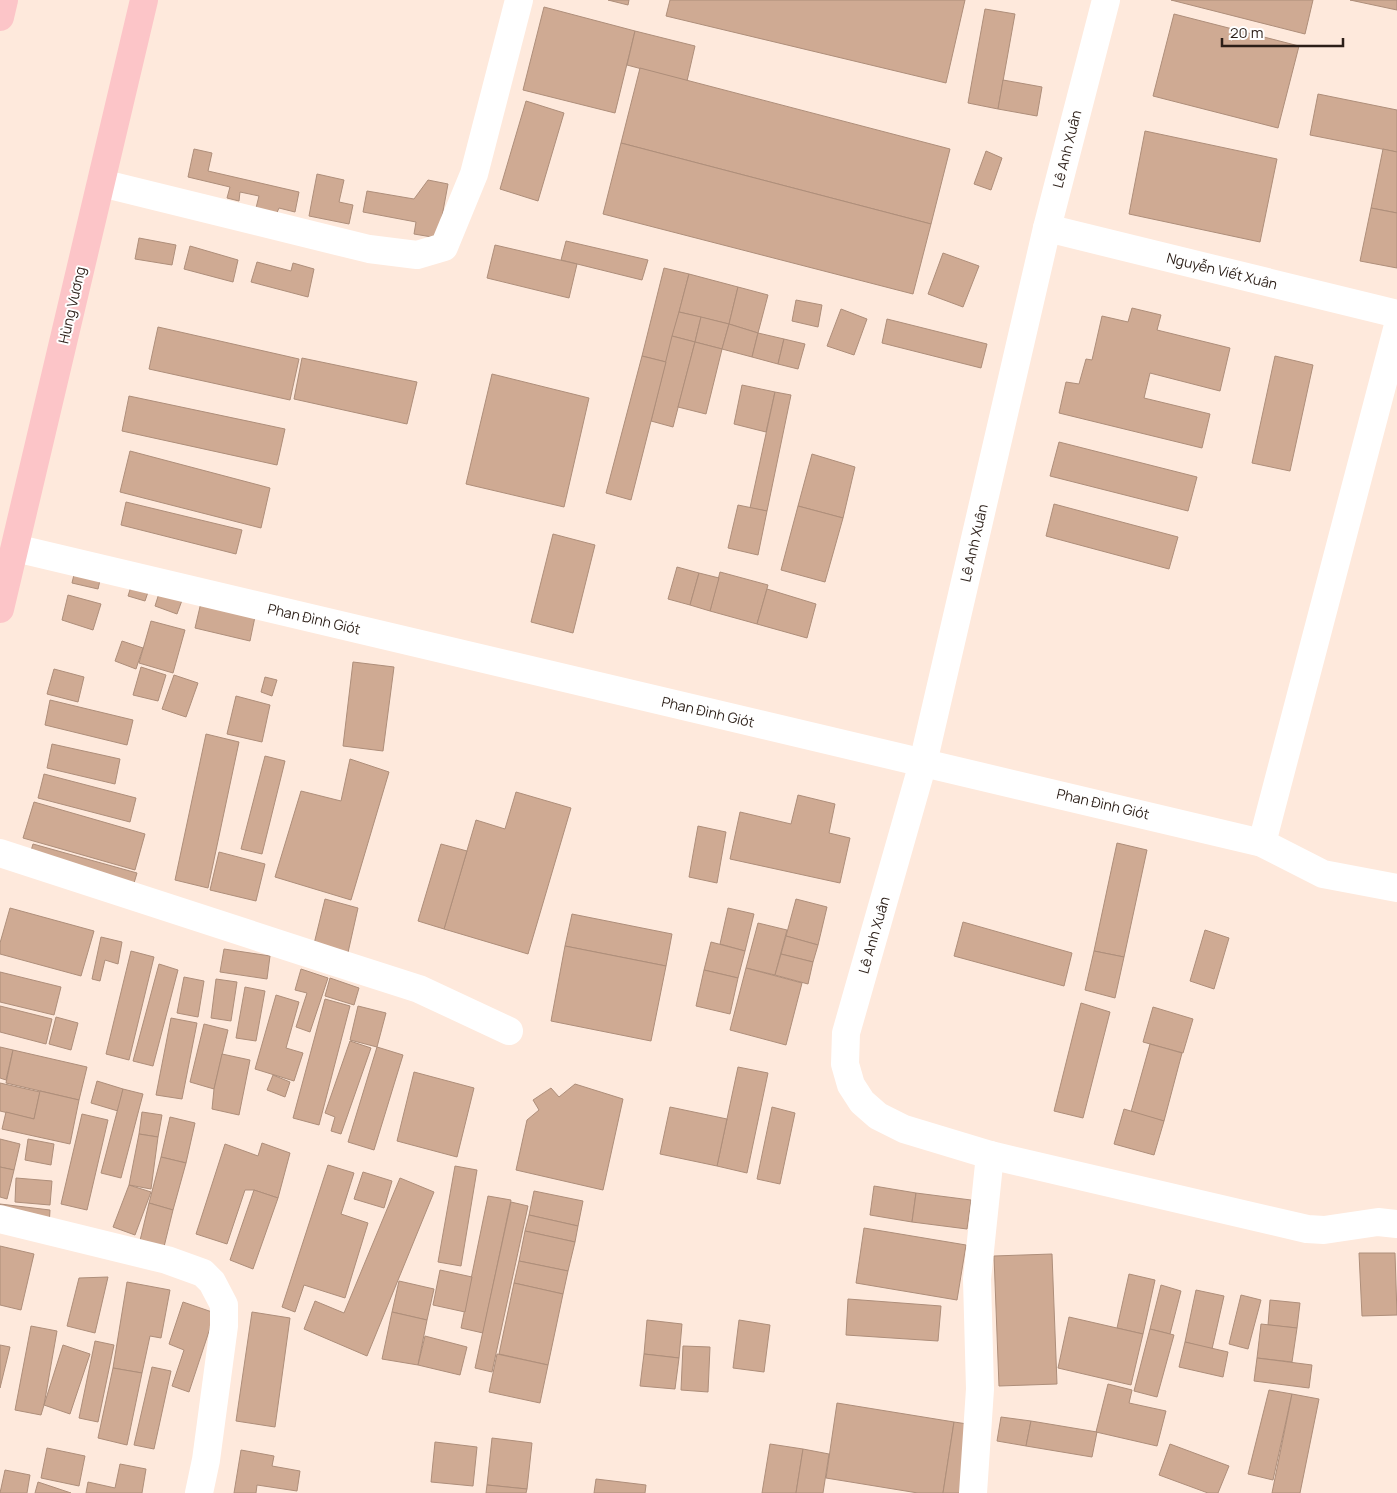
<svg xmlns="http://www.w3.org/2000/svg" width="1397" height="1493" font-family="Manrope,sans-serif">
<rect width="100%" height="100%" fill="#fee9dc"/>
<g fill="#cfaa93" stroke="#ae8e7a">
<polygon points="608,0 629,0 628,5"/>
<polygon points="670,0 965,0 946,83 666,16"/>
<polygon points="1171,0 1313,0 1305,34"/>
<polygon points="1350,0 1397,0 1397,10"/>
<polygon points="544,7 635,31 615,113 523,90"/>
<polygon points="985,9 1015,14 998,109 968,103"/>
<polygon points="1174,14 1299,46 1278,128 1153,96"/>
<polygon points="635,31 695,46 687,81 627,65"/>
<polygon points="640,68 950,149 931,224 621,143"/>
<polygon points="1003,80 1042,87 1037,116 998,109"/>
<polygon points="1318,94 1397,110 1397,152 1310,135"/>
<polygon points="526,101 564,113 538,201 500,189"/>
<polygon points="1145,131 1277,159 1260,242 1129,214"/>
<polygon points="621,143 931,224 913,294 603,214"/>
<polygon points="194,149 212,153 208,171 299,192 295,212 279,208 275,217 255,212 259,196 240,192 239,201 227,198 230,187 188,177"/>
<polygon points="1383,149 1397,152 1397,213 1371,208"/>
<polygon points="986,151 1002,158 991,190 974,184"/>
<polygon points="317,174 344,180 339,202 353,205 349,224 309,216"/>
<polygon points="428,180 448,184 438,238 414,234 416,222 363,212 367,191 414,199"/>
<polygon points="1371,208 1397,213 1397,268 1360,261"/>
<polygon points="139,238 176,245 172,265 135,259"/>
<polygon points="566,241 648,260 642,280 561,260"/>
<polygon points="495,245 577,264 569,298 487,278"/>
<polygon points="190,246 238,260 233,282 184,269"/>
<polygon points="943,253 979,266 963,307 928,294"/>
<polygon points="257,262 291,271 293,263 314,269 308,297 251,282"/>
<polygon points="664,268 689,274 666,362 642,356"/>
<polygon points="689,274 738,287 729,324 679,312"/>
<polygon points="738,287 768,295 758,333 729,324"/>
<polygon points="796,300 822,305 818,327 792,321"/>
<polygon points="1132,308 1161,315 1157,330 1230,348 1220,391 1150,373 1144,398 1210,414 1202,448 1059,413 1066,382 1079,384 1086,359 1092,360 1102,316 1128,322"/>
<polygon points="841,309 867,319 854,355 827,346"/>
<polygon points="679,312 701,317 695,342 672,336"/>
<polygon points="701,317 729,324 722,349 695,342"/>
<polygon points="887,319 987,344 981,368 882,343"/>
<polygon points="729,324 758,333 752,357 722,349"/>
<polygon points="158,327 299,359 290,400 149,369"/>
<polygon points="758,333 784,339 778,364 752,357"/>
<polygon points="672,336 695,342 673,427 651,421"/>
<polygon points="784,339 805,344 798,369 778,364"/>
<polygon points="695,342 722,349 706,414 678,407"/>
<polygon points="642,356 666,362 631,500 606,493"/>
<polygon points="1275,356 1313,365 1290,471 1252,463"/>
<polygon points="302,358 417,382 407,424 294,399"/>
<polygon points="492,374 589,398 564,507 466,484"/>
<polygon points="742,385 775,392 766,432 734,424"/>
<polygon points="775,392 791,395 767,511 750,508"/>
<polygon points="129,396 285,429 277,465 122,431"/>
<polygon points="1059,442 1197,477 1188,511 1050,476"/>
<polygon points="130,451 270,488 261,528 120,492"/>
<polygon points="812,454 855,467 843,518 798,506"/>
<polygon points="126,502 242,530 236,554 121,525"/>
<polygon points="1054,504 1178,537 1169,569 1046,536"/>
<polygon points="738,505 767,511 758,555 728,548"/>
<polygon points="798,506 843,518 825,582 781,570"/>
<polygon points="553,534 595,545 573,633 531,622"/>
<polygon points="76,566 102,572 98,589 72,583"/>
<polygon points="677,567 699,573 690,605 668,599"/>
<polygon points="720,572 768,585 757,624 710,611"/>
<polygon points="699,573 719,578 710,611 690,605"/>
<polygon points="134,577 151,583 145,601 128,596"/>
<polygon points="162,584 185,592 177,614 155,606"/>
<polygon points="767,589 816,604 807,638 757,624"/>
<polygon points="203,594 257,607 250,641 195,628"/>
<polygon points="68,595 101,604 93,630 62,620"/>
<polygon points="151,621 185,630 173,673 139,663"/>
<polygon points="122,641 143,648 136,669 115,661"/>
<polygon points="353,662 394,667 383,751 343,746"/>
<polygon points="141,667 166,675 158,701 133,695"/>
<polygon points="54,669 84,677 78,702 47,694"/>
<polygon points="174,675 198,683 186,717 162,709"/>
<polygon points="265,677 277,680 272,696 261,692"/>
<polygon points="236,696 270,705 262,742 227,734"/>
<polygon points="50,700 133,720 127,745 45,725"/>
<polygon points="206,734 239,742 208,888 175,880"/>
<polygon points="52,744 120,759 115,784 47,768"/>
<polygon points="265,756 285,761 262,854 241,849"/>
<polygon points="350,759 389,772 351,900 275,877 301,791 341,801"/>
<polygon points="44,774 136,798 130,822 38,798"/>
<polygon points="516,792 571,808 528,954 444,929 476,820 505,829"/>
<polygon points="798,795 835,804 829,833 850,838 840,883 730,859 740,812 791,824"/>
<polygon points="34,802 145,834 135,870 23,838"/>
<polygon points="698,826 726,832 717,883 689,877"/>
<polygon points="1117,843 1147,850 1124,957 1094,951"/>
<polygon points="33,844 137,873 129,900 25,871"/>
<polygon points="441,844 467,851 444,929 418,921"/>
<polygon points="219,852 265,864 256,901 210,890"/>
<polygon points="325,899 358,908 347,957 313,948"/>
<polygon points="796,899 827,907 818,945 786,936"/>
<polygon points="10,908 94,931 81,976 0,954 0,943"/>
<polygon points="728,908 754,914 745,951 720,944"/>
<polygon points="572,914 672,934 666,966 565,946"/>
<polygon points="963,922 1072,953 1064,986 954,956"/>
<polygon points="758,923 787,930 775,975 746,968"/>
<polygon points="1205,930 1229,938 1214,989 1190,981"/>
<polygon points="786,936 818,945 813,962 781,954"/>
<polygon points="101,937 122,942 118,964 105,960 100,981 92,979"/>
<polygon points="711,942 745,951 738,978 704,970"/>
<polygon points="565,946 666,966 651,1041 551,1021"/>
<polygon points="224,949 270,956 267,979 220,972"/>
<polygon points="131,951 154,957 129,1060 106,1054"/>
<polygon points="1094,951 1124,957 1115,998 1085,990"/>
<polygon points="781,954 813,962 808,984 775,975"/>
<polygon points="159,964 178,970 153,1066 133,1061"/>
<polygon points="746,968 802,983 786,1045 730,1030"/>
<polygon points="301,969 328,978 310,1032 296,1027 307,993 295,990"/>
<polygon points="704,970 738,978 730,1014 696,1006"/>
<polygon points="0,972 61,987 54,1015 0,1002"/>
<polygon points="184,977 204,981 198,1017 177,1013"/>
<polygon points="330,978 359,988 354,1005 325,996"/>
<polygon points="216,979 237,982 231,1021 211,1018"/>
<polygon points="245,987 265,991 256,1041 236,1038"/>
<polygon points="276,995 299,1002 286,1048 303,1053 294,1081 255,1069"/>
<polygon points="325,999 350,1006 319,1125 293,1118"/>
<polygon points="1081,1003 1110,1012 1083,1118 1054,1111"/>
<polygon points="0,1006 52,1019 46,1044 0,1032"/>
<polygon points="358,1006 386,1013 377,1047 350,1040"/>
<polygon points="1153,1007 1193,1019 1183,1053 1143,1042"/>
<polygon points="56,1017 78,1023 71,1050 49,1044"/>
<polygon points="171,1018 197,1023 182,1099 156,1095"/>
<polygon points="204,1024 228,1030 214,1089 190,1082"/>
<polygon points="350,1041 371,1048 341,1134 331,1131 335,1117 325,1113"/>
<polygon points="1150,1044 1182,1053 1164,1121 1131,1112"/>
<polygon points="0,1047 13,1050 6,1080 0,1078"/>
<polygon points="377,1047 403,1055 374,1150 348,1142"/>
<polygon points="13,1050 87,1067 79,1100 6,1083"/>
<polygon points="222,1054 250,1060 239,1115 212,1109 214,1089"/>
<polygon points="738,1067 768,1073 747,1173 717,1166"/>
<polygon points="414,1072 474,1088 457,1157 397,1141"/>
<polygon points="273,1075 290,1082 285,1097 267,1090"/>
<polygon points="97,1081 123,1089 118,1111 91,1103"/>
<polygon points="0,1083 40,1092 34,1119 0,1111"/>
<polygon points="575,1084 623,1099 603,1190 516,1170 527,1120 539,1110 533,1100 551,1088 559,1097"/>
<polygon points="123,1089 143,1094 121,1178 101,1173"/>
<polygon points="40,1091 79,1100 70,1144 2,1129 6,1112 34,1119"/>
<polygon points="670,1107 727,1119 717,1166 660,1154"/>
<polygon points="772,1107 795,1113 780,1184 757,1179"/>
<polygon points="1124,1109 1164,1121 1154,1155 1114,1144"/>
<polygon points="142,1112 162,1115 158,1137 139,1134"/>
<polygon points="82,1114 108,1120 87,1210 61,1204"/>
<polygon points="170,1117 195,1123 186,1163 161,1157"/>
<polygon points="139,1134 158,1137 151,1189 129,1185"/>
<polygon points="0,1139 20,1144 14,1170 0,1167"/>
<polygon points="28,1139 54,1144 51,1165 25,1160"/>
<polygon points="262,1143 290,1153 278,1198 254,1190 245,1190 227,1244 196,1234 225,1144 258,1156"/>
<polygon points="161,1157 186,1163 173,1210 149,1203"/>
<polygon points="328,1165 354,1173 341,1214 368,1223 345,1298 304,1285 295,1312 282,1307"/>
<polygon points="455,1166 477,1170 461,1266 438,1262"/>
<polygon points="0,1167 14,1170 7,1199 0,1197"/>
<polygon points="363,1172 392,1181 384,1208 354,1199"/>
<polygon points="16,1178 52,1181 50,1205 15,1202"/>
<polygon points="400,1178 434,1192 367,1356 304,1329 315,1301 344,1313"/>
<polygon points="129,1185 151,1192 135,1235 113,1227"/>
<polygon points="874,1186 916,1193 912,1222 870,1215"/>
<polygon points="254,1190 278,1198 253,1269 230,1260"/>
<polygon points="534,1191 583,1201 578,1226 529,1215"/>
<polygon points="916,1193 971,1200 967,1229 912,1222"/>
<polygon points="488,1196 511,1200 483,1333 461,1328"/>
<polygon points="511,1202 528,1206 492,1372 475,1368"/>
<polygon points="149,1203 173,1210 161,1259 137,1253"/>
<polygon points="0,1204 50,1210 49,1226 0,1221"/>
<polygon points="529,1215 578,1226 575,1242 525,1231"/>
<polygon points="864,1228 966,1245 957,1300 856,1283"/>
<polygon points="525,1231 575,1242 568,1271 519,1261"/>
<polygon points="0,1246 34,1254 21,1310 0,1305"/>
<polygon points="1359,1253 1395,1253 1397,1315 1362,1316"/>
<polygon points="1052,1254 1057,1384 999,1386 994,1256"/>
<polygon points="519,1261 568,1271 563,1294 514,1283"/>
<polygon points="440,1270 472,1277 465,1312 433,1305"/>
<polygon points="1129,1274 1155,1280 1143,1334 1117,1328"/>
<polygon points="108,1277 95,1333 67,1326 79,1278"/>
<polygon points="399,1281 434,1289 427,1320 392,1312"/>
<polygon points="127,1282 170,1290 161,1338 150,1336 142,1373 113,1368"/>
<polygon points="514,1283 563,1294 548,1365 499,1354"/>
<polygon points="1161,1285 1181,1291 1170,1334 1150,1329"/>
<polygon points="1196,1290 1224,1296 1212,1349 1185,1342"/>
<polygon points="1241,1295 1261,1300 1248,1349 1229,1344"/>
<polygon points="848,1299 941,1306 938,1341 846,1335"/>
<polygon points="1270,1300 1300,1303 1297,1328 1268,1325"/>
<polygon points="183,1302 215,1313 189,1392 172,1386 184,1350 169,1344"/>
<polygon points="252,1312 290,1318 275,1427 236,1421"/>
<polygon points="392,1312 427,1320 418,1365 382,1359"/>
<polygon points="1069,1317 1143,1334 1131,1385 1058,1368"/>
<polygon points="647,1320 682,1324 679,1358 644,1354"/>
<polygon points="739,1320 770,1325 764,1372 733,1368"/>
<polygon points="1261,1324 1297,1328 1292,1362 1257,1358"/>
<polygon points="31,1326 57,1331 44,1405 41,1415 15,1410"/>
<polygon points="1150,1329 1174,1335 1157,1397 1134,1391"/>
<polygon points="425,1336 467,1347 460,1375 418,1365"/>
<polygon points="95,1341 114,1345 98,1422 79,1418"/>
<polygon points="1185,1342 1228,1352 1223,1377 1179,1367"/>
<polygon points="0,1345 10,1347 0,1388"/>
<polygon points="63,1345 90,1354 70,1414 44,1405"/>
<polygon points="683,1346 710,1347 708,1392 681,1390"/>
<polygon points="497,1354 548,1365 540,1403 489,1392"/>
<polygon points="644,1354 679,1358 675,1389 640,1386"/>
<polygon points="1257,1358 1312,1365 1309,1388 1254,1381"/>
<polygon points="152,1367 171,1371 154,1449 134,1445"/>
<polygon points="113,1368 142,1373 127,1445 98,1438"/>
<polygon points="1108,1384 1132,1390 1129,1403 1166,1411 1157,1446 1096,1432"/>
<polygon points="1269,1390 1292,1394 1273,1480 1248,1474"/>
<polygon points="1292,1394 1319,1399 1300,1493 1272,1493"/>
<polygon points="837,1403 954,1422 943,1493 918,1493 826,1478"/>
<polygon points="1001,1417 1031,1421 1026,1446 997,1441"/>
<polygon points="1031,1421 1097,1432 1092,1457 1026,1446"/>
<polygon points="954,1422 981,1426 970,1493 943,1493"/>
<polygon points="492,1438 532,1443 527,1489 487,1485"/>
<polygon points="435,1442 477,1447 473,1486 431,1482"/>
<polygon points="770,1444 803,1449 796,1493 762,1493"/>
<polygon points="1170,1444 1229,1466 1218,1493 1208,1493 1159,1475"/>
<polygon points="47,1448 85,1456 79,1486 41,1478"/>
<polygon points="803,1449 829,1454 823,1493 796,1493"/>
<polygon points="241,1450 274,1456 272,1466 300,1471 297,1491 257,1485 256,1493 234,1493"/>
<polygon points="120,1464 146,1469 142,1493 86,1493 88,1482 115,1488"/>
<polygon points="5,1470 30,1475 27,1493 0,1493"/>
<polygon points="596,1479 646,1485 645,1493 594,1493"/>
<polygon points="38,1482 71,1493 35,1493"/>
<polygon points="487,1485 527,1489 526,1493 486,1493"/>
</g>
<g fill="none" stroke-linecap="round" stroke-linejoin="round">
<g stroke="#fff" stroke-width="28">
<polyline points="1106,0 1047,228 923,763 846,1033 845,1064 851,1085 862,1102 878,1116 904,1129 990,1155 1307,1229 1324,1230 1378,1222 1397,1224"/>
<polyline points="101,183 369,249 417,255 444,247 474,174 519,0"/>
<polyline points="1047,228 1397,314"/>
<polyline points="15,548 1262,843 1323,874 1397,888"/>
<polyline points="1262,843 1397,329"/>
<polyline points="0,853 341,964 419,989 509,1031"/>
<polyline points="0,1219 167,1260 203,1273 212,1282 224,1305 224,1326 206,1460 199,1493"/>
<polyline points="973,1493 980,1389 977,1279 990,1155"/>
</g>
<g stroke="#fcc5c8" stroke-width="28">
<polyline points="0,17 4,0"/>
<polyline points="0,609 144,0"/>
</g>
</g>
<g text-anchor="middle" stroke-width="4" stroke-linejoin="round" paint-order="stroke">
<g font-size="14" fill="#2c1f18" stroke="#fff">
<text transform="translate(1067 149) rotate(-76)" y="5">Lê Anh Xuân</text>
<text transform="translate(1222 271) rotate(14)" y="5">Nguyễn Viết Xuân</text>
<text transform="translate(72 305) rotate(-77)" y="5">Hùng Vương</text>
<text transform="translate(974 543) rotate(-77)" y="5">Lê Anh Xuân</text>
<text transform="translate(314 619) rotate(13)" y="5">Phan Đình Giót</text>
<text transform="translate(708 712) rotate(13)" y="5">Phan Đình Giót</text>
<text transform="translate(1103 804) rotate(13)" y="5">Phan Đình Giót</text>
<text transform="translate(874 935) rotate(-74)" y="5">Lê Anh Xuân</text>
</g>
</g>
<path d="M1222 38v8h121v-8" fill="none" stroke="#2c1f18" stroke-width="2.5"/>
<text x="1230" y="38" font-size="15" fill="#2c1f18" stroke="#ffffff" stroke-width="4" paint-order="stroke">20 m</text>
</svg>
